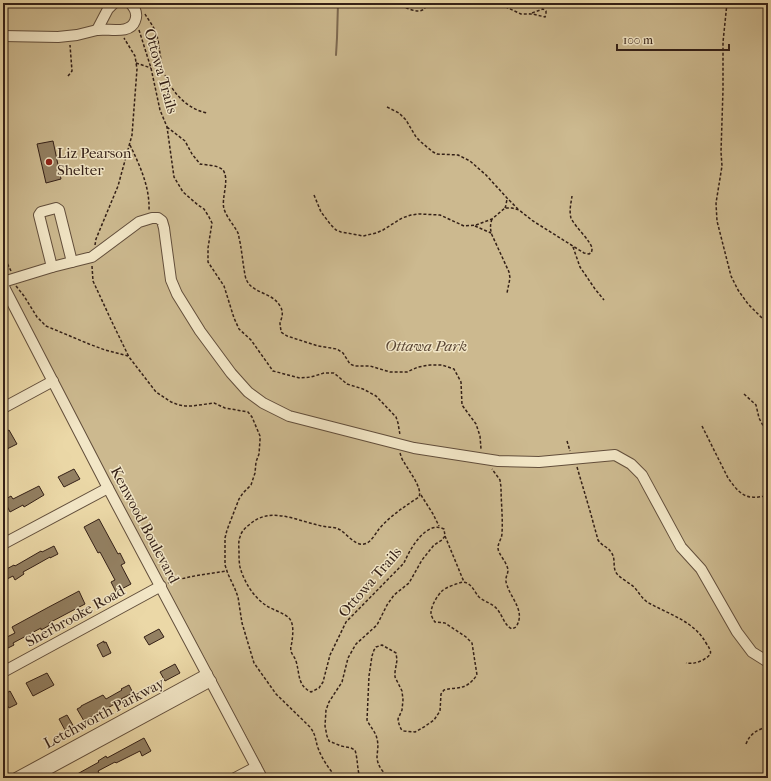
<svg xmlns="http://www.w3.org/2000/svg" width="771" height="781" font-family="'IM FELL French Canon',serif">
<rect width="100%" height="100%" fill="#ebd8a7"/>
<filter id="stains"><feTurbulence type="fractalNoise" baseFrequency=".005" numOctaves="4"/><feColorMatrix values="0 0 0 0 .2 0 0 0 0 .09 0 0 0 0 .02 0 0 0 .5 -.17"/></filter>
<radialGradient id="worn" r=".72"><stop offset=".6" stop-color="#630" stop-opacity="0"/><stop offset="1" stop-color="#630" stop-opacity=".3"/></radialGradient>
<polygon fill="#ccb98f" stroke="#806c53" points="3,3 768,3 768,778 268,778 96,455 3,275"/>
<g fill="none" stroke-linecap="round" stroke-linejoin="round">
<polyline stroke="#7d6950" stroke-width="2" points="336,55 337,38 338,3"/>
</g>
<g fill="#938062" stroke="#342017">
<polygon points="53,141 61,179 46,183 37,144"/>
<polygon points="9,430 17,444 7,449 3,441 3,433"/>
<polygon points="74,469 80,479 64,487 58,477"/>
<polygon points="39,486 44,495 24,507 23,505 10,512 4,500 11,496 13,499"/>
<polygon points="99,519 118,554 120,553 125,563 121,565 131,584 116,592 111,582 115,580 100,552 98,553 84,527"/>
<polygon points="54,546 58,554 50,558 50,557 34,566 23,572 24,574 15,580 13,576 7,579 3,571 14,565 15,566 41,551 42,552"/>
<polygon points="79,591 85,604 49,623 50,625 41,630 41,628 13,643 14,645 6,649 3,644 3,639 15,633 12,627 47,608"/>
<polygon points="159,629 164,637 149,645 144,637"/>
<polygon points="104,641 104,643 106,642 111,653 103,657 97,645"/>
<polygon points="175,664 180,673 165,681 160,672"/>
<polygon points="47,673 54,685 33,696 26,683"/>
<polygon points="129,685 133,693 121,699 122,700 84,721 77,709 81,707 81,706 103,695 106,699 122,690 121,689"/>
<polygon points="10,691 17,704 9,708 3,698 3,695"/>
<polygon points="67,715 74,727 66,732 59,719"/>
<polygon points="144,738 151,751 142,756 140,751 116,763 115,762 98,771 102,778 70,778 99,762 98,761 106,756 107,758"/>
</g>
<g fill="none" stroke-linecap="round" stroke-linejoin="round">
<defs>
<g id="minor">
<path d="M114,3l-6,6 -11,21c11,-2 33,5 38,-9 3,-7 0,-13 -5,-18"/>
<polyline points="3,36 58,37 77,35 97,30"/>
<polyline points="52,267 39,215 41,212 56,208 59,210 72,262"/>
<polyline points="3,282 52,267 92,257 139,222 152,218 158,218 162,221 164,228 171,280 177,294 200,331 231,373 248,392 263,403 289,416 414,448 498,461 539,462 615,455 631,464 642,475 681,547 701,569 737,632 752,652 768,662"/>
<polyline points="3,285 108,488 262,778"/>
<polyline points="3,408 53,381"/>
<polyline points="3,544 108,488"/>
<polyline points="3,672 161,586"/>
<polyline points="16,778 207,674"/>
<polyline points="32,778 211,681"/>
<polyline points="235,778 256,767"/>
</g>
</defs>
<use href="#minor" stroke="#624e3b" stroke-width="12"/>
<g stroke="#342017" stroke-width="1.5" stroke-dasharray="3 2" stroke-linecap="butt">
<path d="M397,3c5,3 21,12 27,6 1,-1 3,-5 3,-6"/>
<polyline points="491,3 495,5 506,7 521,14 533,14 545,17 546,14 546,11 543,9 529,14"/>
<polyline points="727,3 723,42 723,90 721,152 722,166 716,203 717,221 731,276 738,290 748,304 768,324"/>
<path d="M145,14c4,7 10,14 12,22 3,12 3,25 7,36 7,20 23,37 43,41"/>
<polyline points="139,30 151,68 160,110 167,127 174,177 183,192 198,205 204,209 209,217 212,223 208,248 208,262 224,286 234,318 239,329 251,340 273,371 300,378 311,377 324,373 334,373 347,384 363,389 376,396 396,417 398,423 400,435"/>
<polyline points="136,63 151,68"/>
<polyline points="68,76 72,71 70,45"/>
<polyline points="387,107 399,113 406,120 416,137 421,142 433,152 437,154 458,155 470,161 486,175 507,198 518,209"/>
<path d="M167,127l18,14 7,13 8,10c6,1 18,1 23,6 7,10 -2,28 1,39 3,9 10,16 14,24 1,3 1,6 2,9 2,11 3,22 5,33 3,19 27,16 35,31 4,6 2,11 0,17 0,3 1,6 1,9l6,4 31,10 19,3 6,4 7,11 5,2h15l20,6h17l11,-5 12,-2h12l12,4 7,13 1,23 14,19 4,12 1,13"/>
<path d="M130,145c10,21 20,42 19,66"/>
<path d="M314,195l7,17 10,13 5,5 5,2 17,3 5,1 13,-3 7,-3 19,-12 9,-3 8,-1 21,1 24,11 12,-1 16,-6 13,-11h7l7,2 14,11 51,32 5,1c2,-1 3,-2 3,-5 0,-7 -17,-22 -21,-31 -2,-7 0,-15 1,-22"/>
<polyline points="505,208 506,205 507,199"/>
<path d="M492,219c-2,6 -2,10 0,16l17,37 1,6 -3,15"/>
<polyline points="475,226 491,233"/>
<polyline points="95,245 96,239 118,186 132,135 137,69 135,56 124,38"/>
<polyline points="573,247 580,267 595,289 604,300"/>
<polyline points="3,255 11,271"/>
<path d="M92,266l1,15 19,41 17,35 27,35 15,10 8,3 6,1h7l22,-3 11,5 23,4 4,5 8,19v4l-1,14 -3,8 -1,11 -4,12 -8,8 -4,6 -12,31 -2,8v27l3,9 7,15 3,8 4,26 12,40 22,31 34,33c6,8 5,12 8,21 4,11 11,21 19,30"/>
<polyline points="16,286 24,296 37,317 46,326 89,344 105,350 128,356"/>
<polyline points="744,394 756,405 759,418 768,435"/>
<path d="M702,426l26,52c6,8 13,19 24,19 5,1 10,-1 16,-1"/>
<polyline points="567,441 570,451"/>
<path d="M577,467l13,44 8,29c4,6 10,7 13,12 6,8 0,16 7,23 5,5 12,8 17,13 4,5 7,10 12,14 21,12 47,19 59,41 6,9 7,11 -3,17 -6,3 -11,4 -17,3"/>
<polyline points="421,495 433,514 439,526"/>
<polyline points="445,536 464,582"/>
<path d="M168,583c19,-7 39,-9 59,-12"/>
<path d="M746,744c4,-11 12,-14 22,-18"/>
<path d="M360,778c-3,-9 -2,-18 -5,-28l-4,-2 -10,-2 -12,-5 -2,-5 -2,-10 1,-16 3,-8 13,-20 6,-24 8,-14 21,-19 10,-20 7,-10 15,-12 13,-23 12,-15 8,-5 3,-4 -1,-7c-18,-9 -34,20 -40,34l-58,59 -16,33 -7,27 -4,6 -8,4c-14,-7 -11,-18 -15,-31 -1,-4 -5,-7 -5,-11 -1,-3 1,-6 1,-9 1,-7 2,-18 -3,-23 -5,-5 -16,-8 -22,-12 -13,-8 -23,-24 -27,-39 -1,-5 -1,-10 -1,-15 0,-5 -1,-10 1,-15 1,-5 5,-9 9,-12 20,-19 46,-5 69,0 6,2 12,2 18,3 10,3 17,18 28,16 7,-1 11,-10 15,-15 12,-14 25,-22 40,-32 4,-9 -11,-27 -15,-35 -2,-2 -3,-6 -4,-9"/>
<path d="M391,778c-7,-4 -13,-11 -14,-20 0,-6 2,-12 0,-19 -1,-7 -7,-12 -10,-19l2,-44 3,-20 2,-6 2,-3 6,-2 14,8 1,7 -2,12v5l7,14 1,9 -1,10 -4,9 1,5 2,5 3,2 11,1 9,-5 10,-7 6,-9 1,-17 3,-4c17,-4 21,1 33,-15l-5,-32 -6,-6 -21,-14 -10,-1c-2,-3 -4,-6 -4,-9 0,-7 6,-17 11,-22 3,-3 9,-5 14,-7 4,-1 7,-3 11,-1 6,3 8,10 12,14 6,5 14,7 18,12 6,7 7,16 15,20l4,-2c10,-16 -5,-28 -9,-42 -3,-7 1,-10 1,-15 -1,-8 -10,-16 -10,-22 0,-6 4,-9 4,-15 1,-15 -1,-31 -1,-46l-1,-7 -8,-11"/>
</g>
<use href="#minor" stroke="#f2e6c6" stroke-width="10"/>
</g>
<circle fill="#8f2418" stroke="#f2e6c6" stroke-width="1.5" cx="49" cy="162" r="4"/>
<g text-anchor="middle" stroke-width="3" stroke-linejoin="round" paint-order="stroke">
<g font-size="15" fill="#342017" stroke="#f2e6c6">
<text transform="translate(161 71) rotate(74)" y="5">Ottowa Trails</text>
<text transform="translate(145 525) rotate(62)" y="5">Kenwood Boulevard</text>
<text transform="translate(370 582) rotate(-49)" y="5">Ottowa Trails</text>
<text transform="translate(75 616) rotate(-29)" y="5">Sherbrooke Road</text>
<text transform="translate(104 713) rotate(-28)" y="5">Letchworth Parkway</text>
</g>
<g font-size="15" fill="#342017" stroke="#f2e6c6" text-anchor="start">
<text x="57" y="158">Liz Pearson<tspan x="57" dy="17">Shelter</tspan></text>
</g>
<g font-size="15" font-style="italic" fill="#5a4635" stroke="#f2e6c6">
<text x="426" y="351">Ottawa Park</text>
</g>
</g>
<rect width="771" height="781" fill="none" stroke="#ebd8a7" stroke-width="16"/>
<rect x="4" y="4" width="763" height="773" fill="none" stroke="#342017" stroke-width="2"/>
<rect x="8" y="8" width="755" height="765" fill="none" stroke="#342017"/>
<path d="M617 44v6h112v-6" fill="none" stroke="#342017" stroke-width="2"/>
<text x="623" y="44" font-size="12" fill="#342017" stroke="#f2e6c6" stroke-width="3" paint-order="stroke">100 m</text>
<rect width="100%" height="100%" filter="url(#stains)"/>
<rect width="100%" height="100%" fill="url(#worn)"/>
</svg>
